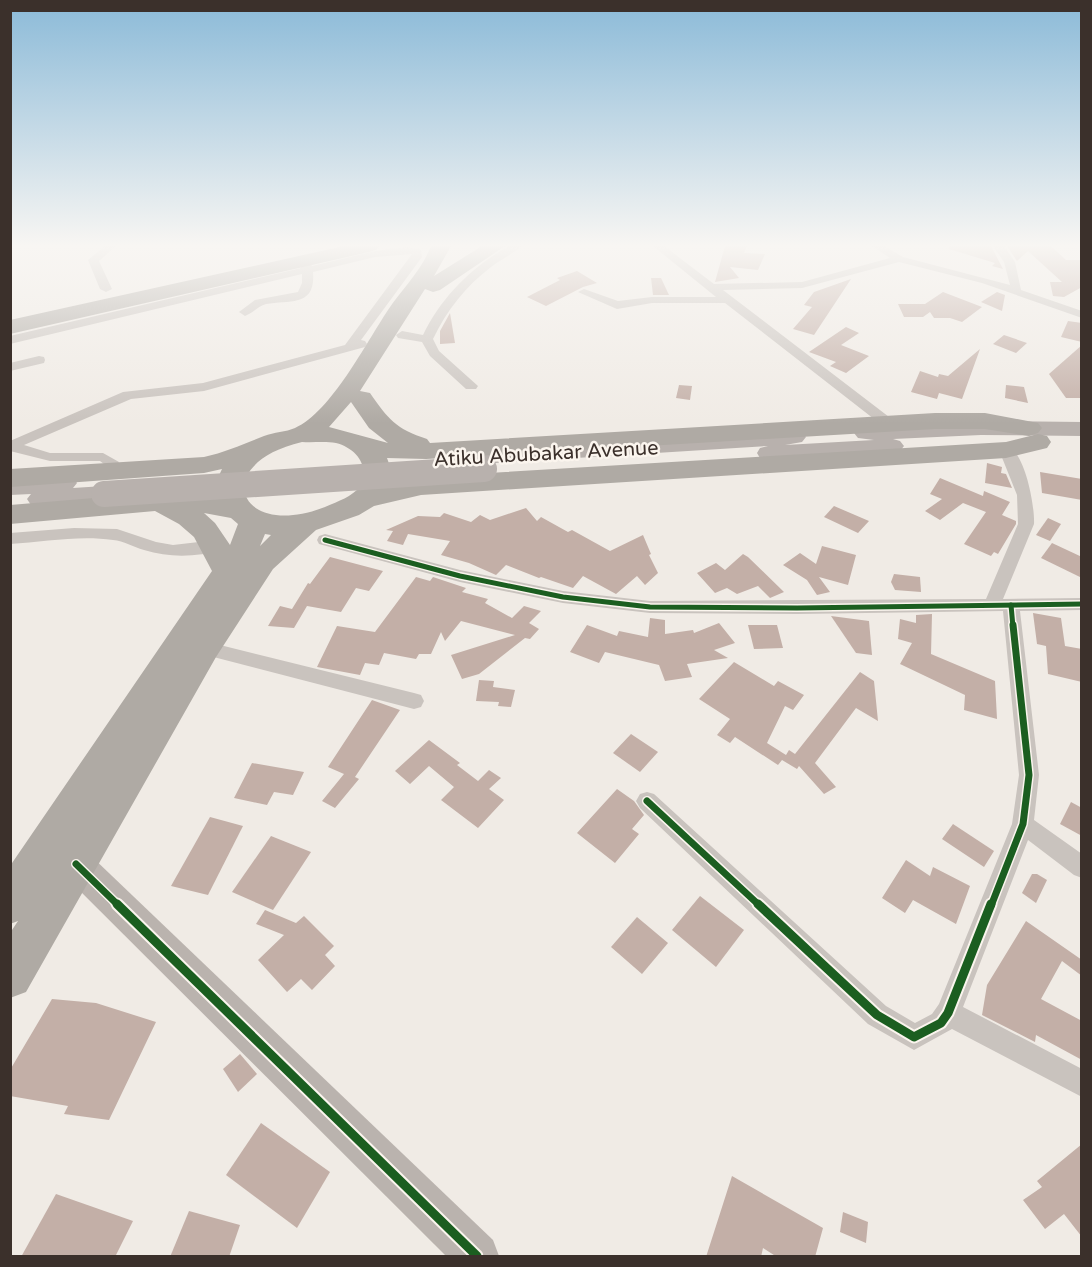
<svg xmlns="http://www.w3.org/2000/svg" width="1092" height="1267" font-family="'Varela Round',sans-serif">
<rect width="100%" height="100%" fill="#f0ebe5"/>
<g fill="#c3afa7">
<polygon points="725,246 747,246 744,253 765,254 758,270 730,267 739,278 715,282"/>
<polygon points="949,246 991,246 1003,269 992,266 995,263 949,249"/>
<polygon points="1007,246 1051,246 1066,260 1082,260 1082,287 1064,297 1053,296 1050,282 1062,282 1028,251 1017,261"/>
<polygon points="577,271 597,283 583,287 546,306 527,297 560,280 557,278"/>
<polygon points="651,278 661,278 669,295 653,295"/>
<polygon points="851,279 814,335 793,329 812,307 804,305 814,292"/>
<polygon points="943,292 982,307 962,322 950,318 934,318 930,312 923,317 904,317 898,304 925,304"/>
<polygon points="997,292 1005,295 1002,311 981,302"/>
<polygon points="450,313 455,343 440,344 440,331"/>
<polygon points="1068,321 1082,323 1082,342 1061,337"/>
<polygon points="846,327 859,333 841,345 869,356 846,373 830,366 836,362 809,352"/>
<polygon points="1004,335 1027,343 1016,353 993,344"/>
<polygon points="1082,345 1082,398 1066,398 1049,374"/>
<polygon points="980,349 962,399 939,393 937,399 911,392 920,371 938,377 939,374 948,376"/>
<polygon points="679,385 692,386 690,400 676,398"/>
<polygon points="1006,385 1024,387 1028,403 1005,398"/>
<polygon points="987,463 1002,467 1001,473 1006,474 1012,488 985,483"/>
<polygon points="1040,472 1082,479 1082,500 1042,493"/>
<polygon points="940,478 983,496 984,491 1010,502 1002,515 1016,521 1016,524 998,554 994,552 991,556 964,544 986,512 963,503 940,520 925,511 942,499 930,494"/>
<polygon points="834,506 869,521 858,533 824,517"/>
<polygon points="526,508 537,521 541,517 568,532 572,530 610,551 643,535 651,554 649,555 658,573 645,585 637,576 616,594 583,576 573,588 541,577 539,578 506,565 496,575 469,563 441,555 450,541 408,534 403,545 387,541 393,531 386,530 418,516 440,517 444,513 471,522 480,515 490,520"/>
<polygon points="1048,518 1061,524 1050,541 1036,535"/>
<polygon points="1052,543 1082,557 1082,578 1041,558"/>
<polygon points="822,546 856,555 848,585 819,577 830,592 817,595 807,580 783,565 800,553 816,564"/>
<polygon points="743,554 748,557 784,592 770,598 758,586 737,594 727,588 715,593 697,573 716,563 725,570"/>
<polygon points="330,557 383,571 369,591 356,588 341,612 307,606 294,628 268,626 280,606 292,609 308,583 310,584"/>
<polygon points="894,574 920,577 921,592 895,590 891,582"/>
<polygon points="416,577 430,581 433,577 466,588 462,592 488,599 485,603 512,618 524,606 541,611 529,623 539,629 530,639 525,638 479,674 462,679 451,655 515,635 461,621 445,641 441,632 431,654 419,654 416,659 384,653 379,665 365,663 360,675 317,667 337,626 375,632"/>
<polygon points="1033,613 1061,618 1065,646 1082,649 1082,682 1048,674 1046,646 1037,644"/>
<polygon points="932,614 931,654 995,681 997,719 964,710 965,695 900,664 912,643 898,639 900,619 916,623 916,615"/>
<polygon points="831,616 869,621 872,655 856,653"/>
<polygon points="650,618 665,620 665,634 693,630 694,633 719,623 735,643 714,650 728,658 687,664 692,677 665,681 659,665 605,652 599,663 570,652 587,625 617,636 619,631 648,637"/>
<polygon points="748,625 777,625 783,648 754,649"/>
<polygon points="734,662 774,686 778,681 804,695 793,710 785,706 767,743 786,755 789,750 795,754 860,672 874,681 878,721 856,708 815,763 836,787 824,794 799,766 797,769 782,760 778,765 735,737 730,743 717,735 730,719 699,699"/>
<polygon points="479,680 494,681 493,687 515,690 511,707 498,706 499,702 476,701"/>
<polygon points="372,700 400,710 355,777 359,779 335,808 322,801 344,774 328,767"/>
<polygon points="631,734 658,752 640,772 613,753"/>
<polygon points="429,740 460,763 457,765 478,781 489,770 501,778 489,789 504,800 478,828 441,800 454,787 429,766 410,784 395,771"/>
<polygon points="252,763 304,772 293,795 274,792 267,805 234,798"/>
<polygon points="617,789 634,801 644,815 632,829 639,834 615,863 577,833"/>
<polygon points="1071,802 1082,808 1082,836 1060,824"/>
<polygon points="210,817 243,826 208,895 171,886"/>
<polygon points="953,824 994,851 984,867 942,839"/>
<polygon points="271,836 311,852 273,910 232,892"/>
<polygon points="906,860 930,876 933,867 970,886 956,924 913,900 905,913 882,898"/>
<polygon points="1032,874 1037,874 1047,880 1036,903 1022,893"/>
<polygon points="700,896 744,930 716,967 672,930"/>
<polygon points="265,910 296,923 304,916 334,946 325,955 335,966 312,990 301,979 287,992 258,960 284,935 256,924"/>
<polygon points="637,917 668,943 642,974 611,947"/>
<polygon points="1026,921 1082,960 1082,976 1062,961 1041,999 1082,1021 1082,1060 1036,1035 1035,1042 982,1015 987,985"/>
<polygon points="52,999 96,1003 156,1022 109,1120 64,1114 68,1106 10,1096 10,1070"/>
<polygon points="240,1054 257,1074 238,1092 223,1069"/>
<polygon points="261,1123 330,1172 297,1228 226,1175"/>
<polygon points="1082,1144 1082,1237 1064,1214 1045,1229 1023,1200 1042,1187 1037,1181"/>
<polygon points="732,1176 823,1228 815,1257 777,1257 763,1248 761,1257 706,1257"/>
<polygon points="56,1194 133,1221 115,1257 21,1257"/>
<polygon points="189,1211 240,1225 229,1257 170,1257"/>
<polygon points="843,1212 868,1222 866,1243 840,1232"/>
</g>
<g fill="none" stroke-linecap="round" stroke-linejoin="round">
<g fill="#c9c3be" fill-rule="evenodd">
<polygon points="105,246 116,246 99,261 112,289 106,292 100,289 88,260"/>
<path d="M509,246h12c-8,8 -21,14 -30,21 -26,20 -44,43 -58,72l6,12 39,35 -2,3h-10l-36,-33 -8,-14 -24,-4 -2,-3 6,-4 21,4c19,-39 49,-68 86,-89z"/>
<polygon points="653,246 664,246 714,284 802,282 890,258 872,246 884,246 903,257 1010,285 1004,262 993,246 1004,246 1015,262 1021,290 1082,311 1082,318 982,283 899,262 802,288 723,290 893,420 895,423 893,426 883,426 725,303 652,303 617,309 578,292 584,289 618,301 652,297 716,297"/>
<path d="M407,247l14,3 1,7 -61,83 4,1 2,3 -2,3 -161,44 -73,8 -107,46 26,8h53l16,9 -6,12h-10l-2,-3 3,-7 -4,-3h-50l-40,-10v-10l113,-49 80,-9 142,-38 67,-91 -37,3 -62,15c3,35 -23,28 -47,32 -8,2 -13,9 -21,12l-6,-4 16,-12 43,-8 4,-9v-9l-292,70v-8l291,-68 -2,-8 5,-3 4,1 4,8 63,-15z"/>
<polygon points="39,356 44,357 45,360 44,363 10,371 10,363"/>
<path d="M1006,446c19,4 29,61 28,78l-31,75 79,-1v12l-62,1 19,164 -5,45 48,34v24l-8,-3 -46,-35 -65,167 119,62v28l-130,-68 -38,21 -46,-26 -228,-216 -4,-7 4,-7 7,-2 7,2 232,212 29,17 17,-9 7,-10 73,-180 7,-49 -16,-164 -206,3 -147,-1 -87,-10 -103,-21 -141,-38 -2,-4 2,-4 6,-2 135,36 103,21 87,10 336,-2 32,-75 -1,-29 -18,-45z"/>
<path d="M74,528l43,1 39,13 17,3 43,-5 6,2 2,4 -2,4c-26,7 -52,8 -78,0 -11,-3 -20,-9 -31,-10 -34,-5 -69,2 -103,4v-11z"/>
<polygon points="204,641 414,693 421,695 424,701 421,707 414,709 198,653 195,648 198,643"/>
</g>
<polygon fill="#bab3ae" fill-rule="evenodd" points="76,848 88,853 493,1240 499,1256 446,1256 64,875 59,864 64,853"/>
<g fill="#b8b1ad" fill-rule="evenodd">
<polygon points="981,421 1082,422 1082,436 981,435 893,439 900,441 904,446 900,451 769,460 760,458 757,453 760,448 768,446 479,464 470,462 467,457 470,452 479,450 794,430 802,432 806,437 802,442 785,445 874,440 858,438 854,433 858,428 866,426"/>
<polygon points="64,475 73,477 77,483 73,488 104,486 113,488 117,494 113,500 104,502 40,507 31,505 27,499 31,494 10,495 10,479"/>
</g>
<g fill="#afaaa4" fill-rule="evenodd">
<polygon points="344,246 379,246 376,250 369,252 10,334 10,320"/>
<path d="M431,246h20l-17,30 48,-30h23l-65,44 -7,2 -8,-3 -65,102 10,2c18,26 26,36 57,46l3,4 505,-30h50l53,10 4,5 -4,5 -9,3 -44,-7h-50l-509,30 -39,-1 5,14 -1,11 30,-6 585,-35 32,-8 9,2 4,6 -4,6 -41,10 -585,37 -47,11 -15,9 -43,15 -43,39 -57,88 -190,335 -16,6v-65l8,-12 -8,3v-58l202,-295 -18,-34 -15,-13 -24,-13 -145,13v-19l144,-12 62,3v-14l6,-13 -18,4 -194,14v-18l194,-12c22,-5 40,-13 60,-21 10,-4 22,-4 31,-8 36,-16 71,-85 93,-118 14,-21 34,-40 43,-64zM351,402l18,26 19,15 -59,-16zM302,442c11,1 22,-1 34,1 20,5 34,23 25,43 -10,11 -22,15 -36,21 -87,34 -117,-43 -23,-65zM204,513l27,5 7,6 -8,21 -15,-22zM265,534l6,1 -11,11z"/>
</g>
<polyline stroke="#b8b1ad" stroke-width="26" points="104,494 484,469"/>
<defs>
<g id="cycleway-far2">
<polyline points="325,540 460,576 563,597 650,607 797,608 1082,604"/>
<polyline points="1011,605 1013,627"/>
</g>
<g id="cycleway-far1">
<polyline points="647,801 760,906"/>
<polyline points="76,864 119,906"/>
<polyline points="991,906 1023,824 1029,775 1013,625"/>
</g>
<g id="cycleway">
<polyline points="117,904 477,1256"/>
<polyline points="758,904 877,1015 914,1037 941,1023 948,1013 991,904"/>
</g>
</defs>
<use href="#cycleway-far2" stroke="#fbf5ee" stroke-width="8"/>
<use href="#cycleway-far1" stroke="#fbf5ee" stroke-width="10"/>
<use href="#cycleway" stroke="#fbf5ee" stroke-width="13"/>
<use href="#cycleway-far2" stroke="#1b5e20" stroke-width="5"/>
<use href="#cycleway-far1" stroke="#1b5e20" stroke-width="7"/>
<use href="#cycleway" stroke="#1b5e20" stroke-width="9"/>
</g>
<linearGradient id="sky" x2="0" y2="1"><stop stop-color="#8bbad8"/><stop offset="0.58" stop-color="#f8f6f3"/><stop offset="1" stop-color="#f8f6f3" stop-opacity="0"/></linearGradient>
<rect width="1092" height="423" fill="url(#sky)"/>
<g text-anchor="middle" stroke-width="5" stroke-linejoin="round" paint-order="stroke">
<g font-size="20" fill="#3b302b" stroke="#fbf5ee">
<text transform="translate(546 453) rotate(-3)" y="7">Atiku Abubakar Avenue</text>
</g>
</g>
<rect width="1092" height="1267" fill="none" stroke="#3b302b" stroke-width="24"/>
</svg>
